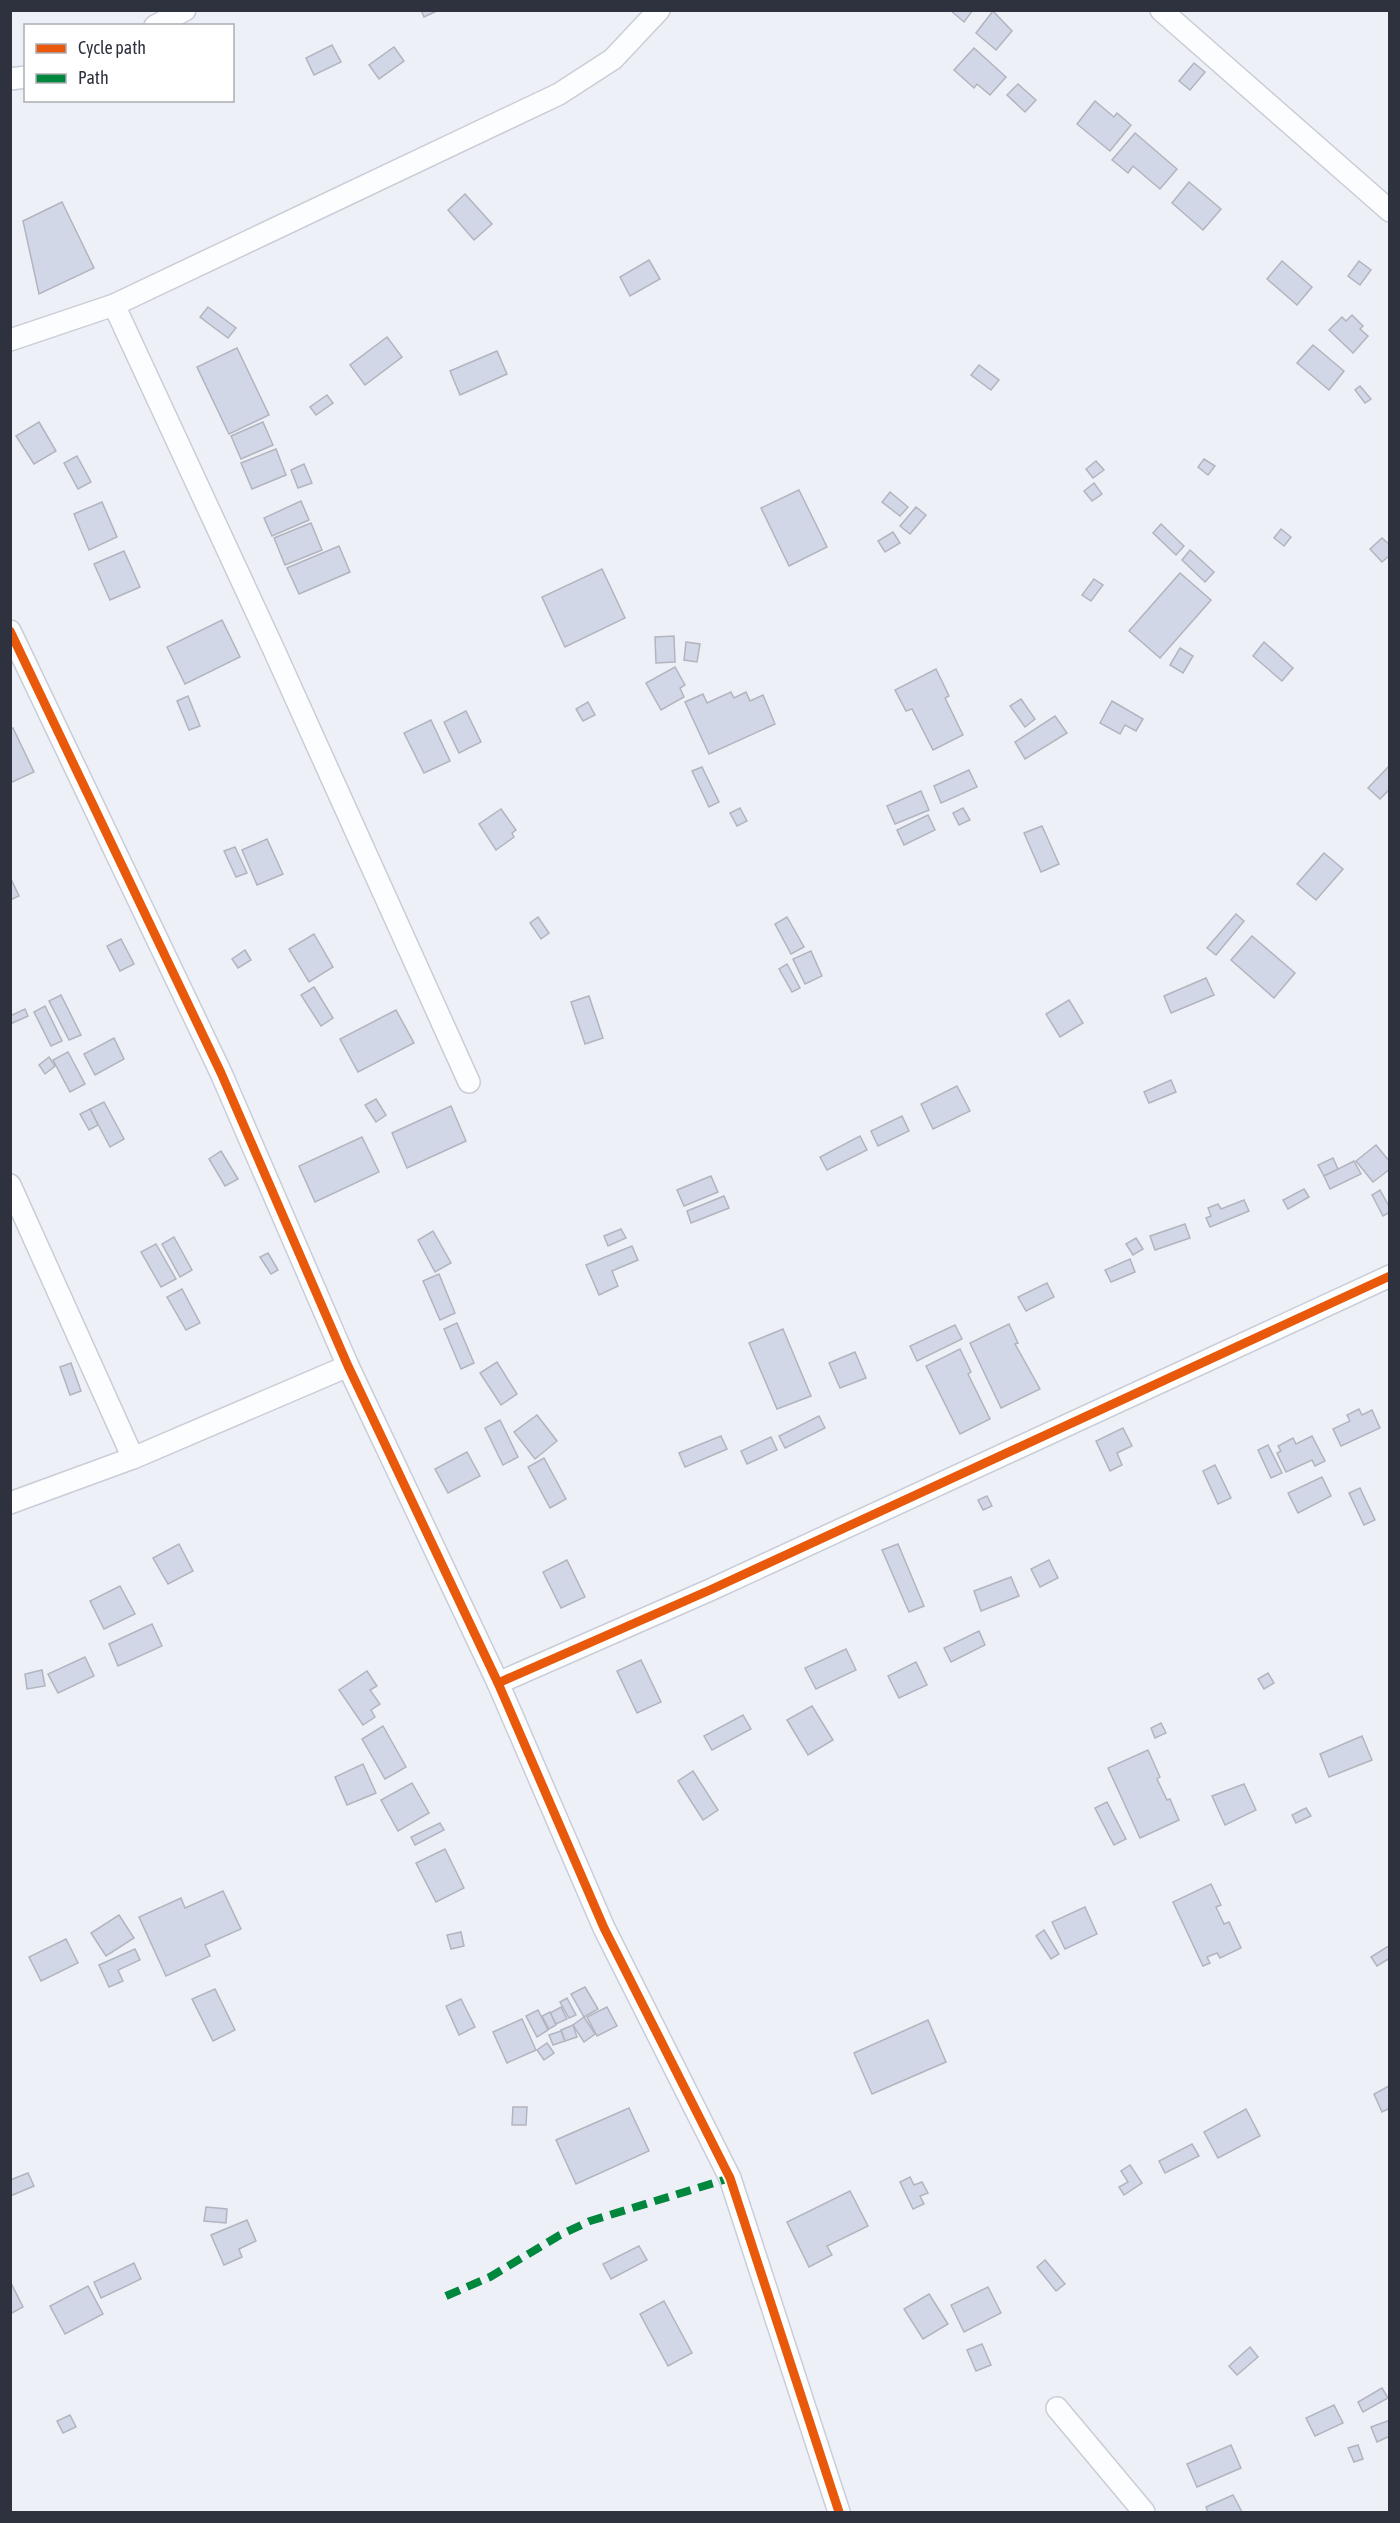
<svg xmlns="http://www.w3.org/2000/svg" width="1400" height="2523" font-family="'Asap Condensed',sans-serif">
<rect width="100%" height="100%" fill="#eef0f8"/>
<g fill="#d2d7e8" stroke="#b2b4be" stroke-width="1.5">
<polygon points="421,10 439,10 424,17"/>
<polygon points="950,10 973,10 964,22"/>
<polygon points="993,11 1012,31 996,50 976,33"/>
<polygon points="332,45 341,62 314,75 306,58"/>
<polygon points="394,47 404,61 379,79 369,65"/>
<polygon points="974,48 1006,77 990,95 977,84 974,88 954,70"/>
<polygon points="1194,63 1205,72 1190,90 1179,81"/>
<polygon points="1018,84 1036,100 1025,112 1007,95"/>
<polygon points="1095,101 1114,117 1117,113 1131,125 1110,151 1077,124"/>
<polygon points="1135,133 1177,169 1160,189 1133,166 1128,173 1112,160"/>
<polygon points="1189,182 1221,209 1203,230 1172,203"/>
<polygon points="465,194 492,224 474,240 448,210"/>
<polygon points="62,202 94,268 39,294 23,221"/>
<polygon points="649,260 660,279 630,296 620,277"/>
<polygon points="1282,261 1312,287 1297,305 1267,279"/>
<polygon points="1359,261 1371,270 1360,285 1348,276"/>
<polygon points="208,307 236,328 228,338 200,317"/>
<polygon points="1352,315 1363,326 1360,329 1368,336 1353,353 1329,330 1342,317 1346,321"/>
<polygon points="387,337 402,357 365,385 350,365"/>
<polygon points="1313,345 1344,371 1329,390 1297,363"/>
<polygon points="237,348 269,415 229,434 197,367"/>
<polygon points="497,351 507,374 460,395 450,371"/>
<polygon points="979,365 999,380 991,390 971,375"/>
<polygon points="1360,386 1371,399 1365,403 1355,390"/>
<polygon points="327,395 333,403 316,415 310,407"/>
<polygon points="39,422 56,451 34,464 16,436"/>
<polygon points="263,422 273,445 241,459 231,436"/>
<polygon points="276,449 286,475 252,489 241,463"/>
<polygon points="77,456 91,482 78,489 64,463"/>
<polygon points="1204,459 1215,466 1208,475 1198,467"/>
<polygon points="1096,461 1104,470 1093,478 1086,469"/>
<polygon points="304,464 312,483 298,488 291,470"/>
<polygon points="1094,483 1102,494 1092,501 1084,491"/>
<polygon points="799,490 827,547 789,566 761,508"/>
<polygon points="890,492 908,507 900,516 882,502"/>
<polygon points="301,501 309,520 272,536 264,518"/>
<polygon points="102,502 117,537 89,550 74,514"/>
<polygon points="916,507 926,515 910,534 900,526"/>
<polygon points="311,523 322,550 285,565 274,538"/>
<polygon points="1161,524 1184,546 1176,555 1153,533"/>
<polygon points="1281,529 1291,537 1284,546 1274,538"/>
<polygon points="893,532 900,543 885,552 878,541"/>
<polygon points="1382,538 1390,545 1390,555 1382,562 1370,549"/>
<polygon points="339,546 350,572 299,594 287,568"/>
<polygon points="1190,550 1214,572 1205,582 1182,560"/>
<polygon points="124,551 140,587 110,600 94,564"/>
<polygon points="602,569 625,618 565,647 542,597"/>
<polygon points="1180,573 1211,600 1160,658 1129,631"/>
<polygon points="1094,579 1103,585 1091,601 1082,595"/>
<polygon points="222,620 240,657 185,684 167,647"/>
<polygon points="674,636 675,662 656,663 655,637"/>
<polygon points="686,642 700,644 697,662 684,660"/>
<polygon points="1264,642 1293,668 1282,681 1253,656"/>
<polygon points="1180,648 1193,656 1183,673 1170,665"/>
<polygon points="675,667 685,685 680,688 684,697 661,710 646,683"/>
<polygon points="936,669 949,696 945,698 963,735 933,750 912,709 906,711 895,690"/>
<polygon points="731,692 734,698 746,692 750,701 763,695 775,724 709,754 685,702 703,694 707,703"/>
<polygon points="188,696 200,726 189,730 177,701"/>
<polygon points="1021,699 1035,719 1025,727 1010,706"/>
<polygon points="1112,701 1143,719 1136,731 1125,725 1120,734 1100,723"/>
<polygon points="588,702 595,715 583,721 576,709"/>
<polygon points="466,711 481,742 459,753 444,722"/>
<polygon points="1055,716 1067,733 1025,759 1015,742"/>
<polygon points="431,720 450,761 424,773 404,733"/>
<polygon points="13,728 34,772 10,783 10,729"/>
<polygon points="1390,765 1390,789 1380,799 1368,788"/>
<polygon points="702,767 719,802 709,807 692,771"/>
<polygon points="969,770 977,787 941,803 934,786"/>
<polygon points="921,791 929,810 895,824 887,806"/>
<polygon points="740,808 747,821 737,826 730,813"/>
<polygon points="963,808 970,820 959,825 953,813"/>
<polygon points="501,809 516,830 512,833 514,837 496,850 479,824"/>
<polygon points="928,815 935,830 904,845 897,830"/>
<polygon points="1042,826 1059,864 1041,872 1024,833"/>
<polygon points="267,839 283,874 257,885 242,850"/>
<polygon points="235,847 247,873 236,877 224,851"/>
<polygon points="1324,853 1343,869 1316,900 1297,884"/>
<polygon points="10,877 19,896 10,900"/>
<polygon points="1236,914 1244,921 1216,955 1207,948"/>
<polygon points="538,917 549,933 541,939 530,923"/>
<polygon points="787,917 804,947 791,954 775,924"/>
<polygon points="314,934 333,967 309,982 289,949"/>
<polygon points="1252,936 1295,973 1274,998 1231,960"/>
<polygon points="121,939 134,964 120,971 107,946"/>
<polygon points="245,950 251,960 238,968 232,959"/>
<polygon points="811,951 822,976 805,984 793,959"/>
<polygon points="787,964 800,988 792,992 779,969"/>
<polygon points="1206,978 1214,995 1171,1013 1164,996"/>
<polygon points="314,987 333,1018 321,1026 301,995"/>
<polygon points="61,995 81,1035 69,1040 49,1001"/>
<polygon points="589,996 603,1038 585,1044 571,1002"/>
<polygon points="1069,1000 1083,1023 1060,1037 1046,1014"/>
<polygon points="45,1006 62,1041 51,1046 34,1012"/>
<polygon points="25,1009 28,1016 10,1024 10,1016"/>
<polygon points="396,1010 414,1043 358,1072 340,1039"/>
<polygon points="114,1038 124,1059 95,1075 84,1054"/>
<polygon points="68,1052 85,1084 70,1092 53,1060"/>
<polygon points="49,1057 55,1066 45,1074 39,1065"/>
<polygon points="1171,1080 1176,1092 1149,1103 1144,1092"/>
<polygon points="957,1086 970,1111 933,1129 921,1104"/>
<polygon points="376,1099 386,1115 376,1122 365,1105"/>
<polygon points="104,1102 124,1139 110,1147 90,1109"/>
<polygon points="451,1106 466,1141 407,1168 392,1133"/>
<polygon points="90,1109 98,1125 89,1130 80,1114"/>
<polygon points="902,1116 909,1131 878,1146 871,1131"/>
<polygon points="860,1136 867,1150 827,1170 820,1157"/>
<polygon points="362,1137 379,1172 315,1202 299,1166"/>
<polygon points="1376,1145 1390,1162 1390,1169 1373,1182 1356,1161"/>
<polygon points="221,1151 238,1179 225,1186 209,1159"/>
<polygon points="1333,1158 1338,1169 1324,1176 1318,1165"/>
<polygon points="1354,1161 1361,1174 1330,1189 1324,1176"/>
<polygon points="711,1176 718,1192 684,1206 677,1190"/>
<polygon points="1304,1189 1309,1197 1288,1209 1283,1200"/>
<polygon points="1380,1190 1390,1208 1390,1212 1383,1216 1372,1195"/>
<polygon points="724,1196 729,1208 691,1223 687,1211"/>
<polygon points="1244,1200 1249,1211 1210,1227 1206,1218 1211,1216 1208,1208 1218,1204 1221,1209"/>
<polygon points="1185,1224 1190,1238 1155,1250 1150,1236"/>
<polygon points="621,1229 626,1238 608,1246 604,1236"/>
<polygon points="433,1231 451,1263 435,1272 418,1240"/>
<polygon points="174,1237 192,1270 180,1277 162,1244"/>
<polygon points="1136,1238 1143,1249 1133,1255 1126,1244"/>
<polygon points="156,1244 176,1279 161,1287 141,1252"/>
<polygon points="632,1246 638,1260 612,1271 618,1286 599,1295 586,1265"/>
<polygon points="268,1253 278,1270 271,1274 260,1257"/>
<polygon points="1130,1259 1135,1272 1111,1282 1105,1270"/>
<polygon points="439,1274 455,1313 440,1320 423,1281"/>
<polygon points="1047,1283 1054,1297 1026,1311 1018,1297"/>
<polygon points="182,1289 200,1323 186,1330 167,1297"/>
<polygon points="457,1323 474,1363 461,1369 444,1329"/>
<polygon points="1009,1324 1018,1343 1015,1344 1040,1389 1001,1408 970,1343"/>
<polygon points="955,1325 962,1339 917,1361 910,1346"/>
<polygon points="783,1329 811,1396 777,1409 749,1343"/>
<polygon points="960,1349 971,1372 968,1374 990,1419 960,1434 926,1366"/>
<polygon points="855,1352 866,1378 840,1388 829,1363"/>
<polygon points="497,1362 517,1394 501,1405 480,1373"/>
<polygon points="71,1363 81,1391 70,1395 60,1367"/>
<polygon points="1359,1409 1362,1415 1372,1410 1380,1428 1341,1446 1333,1429 1350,1421 1347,1415"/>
<polygon points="537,1415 557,1441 535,1459 514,1432"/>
<polygon points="819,1416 825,1428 785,1448 779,1436"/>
<polygon points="500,1420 518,1457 503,1465 485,1428"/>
<polygon points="1123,1428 1132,1446 1117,1453 1122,1465 1110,1471 1096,1441"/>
<polygon points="721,1436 727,1449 685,1467 679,1453"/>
<polygon points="1312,1436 1325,1461 1315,1466 1312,1460 1286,1472 1277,1453 1281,1451 1278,1446 1293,1438 1296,1444"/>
<polygon points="771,1437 777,1450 747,1464 741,1451"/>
<polygon points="1268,1445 1282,1473 1271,1478 1258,1450"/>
<polygon points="467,1452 480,1476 448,1493 435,1469"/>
<polygon points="544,1458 566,1499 550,1508 528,1467"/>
<polygon points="1215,1465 1231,1498 1218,1504 1203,1471"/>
<polygon points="1322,1477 1331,1496 1298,1513 1288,1493"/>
<polygon points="1360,1488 1375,1520 1364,1525 1349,1493"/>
<polygon points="987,1496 992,1506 983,1510 978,1500"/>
<polygon points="179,1544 193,1571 168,1584 153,1558"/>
<polygon points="898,1544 924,1606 909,1612 882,1550"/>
<polygon points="567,1560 585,1597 561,1608 543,1572"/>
<polygon points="1049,1560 1058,1578 1040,1587 1031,1569"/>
<polygon points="1011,1577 1019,1596 981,1611 974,1591"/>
<polygon points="120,1586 135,1614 104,1629 90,1601"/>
<polygon points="152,1624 162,1646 118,1666 109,1644"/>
<polygon points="979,1631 985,1645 951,1662 944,1648"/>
<polygon points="846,1649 856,1670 816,1689 805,1668"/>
<polygon points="85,1657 94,1676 58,1693 48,1674"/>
<polygon points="641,1660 661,1702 637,1713 617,1671"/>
<polygon points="916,1662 927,1685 899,1698 888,1676"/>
<polygon points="42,1670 45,1686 27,1689 25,1674"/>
<polygon points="367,1671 377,1686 370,1690 380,1704 371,1710 375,1717 363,1725 339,1690"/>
<polygon points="1268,1673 1274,1683 1264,1689 1258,1679"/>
<polygon points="812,1706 833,1740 808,1755 787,1720"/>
<polygon points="743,1715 751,1729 712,1750 704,1736"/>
<polygon points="1161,1723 1166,1733 1155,1738 1151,1728"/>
<polygon points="383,1726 406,1767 385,1779 362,1739"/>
<polygon points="1362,1736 1372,1760 1329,1777 1320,1754"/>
<polygon points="1148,1750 1160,1777 1157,1779 1167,1800 1170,1799 1179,1820 1140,1838 1108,1768"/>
<polygon points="363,1764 376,1793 347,1805 335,1777"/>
<polygon points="693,1771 718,1810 703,1820 678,1781"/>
<polygon points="412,1783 429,1813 398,1831 381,1800"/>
<polygon points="1244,1784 1256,1810 1225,1825 1212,1796"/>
<polygon points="1107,1802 1126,1839 1114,1845 1095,1808"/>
<polygon points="1306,1808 1311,1816 1296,1823 1292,1815"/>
<polygon points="440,1823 444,1830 415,1845 411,1837"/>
<polygon points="445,1849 464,1888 436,1902 416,1863"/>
<polygon points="1211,1884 1221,1905 1216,1907 1224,1924 1229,1922 1241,1948 1220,1958 1217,1953 1207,1957 1210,1963 1203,1966 1173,1902"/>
<polygon points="223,1891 241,1929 205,1945 210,1956 166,1976 139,1917 181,1898 185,1908"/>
<polygon points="1085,1907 1097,1934 1065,1949 1052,1922"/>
<polygon points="119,1915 134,1938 106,1956 91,1933"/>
<polygon points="1044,1930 1059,1954 1051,1959 1036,1936"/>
<polygon points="461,1932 464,1946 451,1949 447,1935"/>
<polygon points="66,1939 78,1963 41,1981 29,1957"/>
<polygon points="1390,1945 1390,1958 1377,1966 1371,1957"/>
<polygon points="135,1949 140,1960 118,1970 123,1981 109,1987 99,1965"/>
<polygon points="585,1987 598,2009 584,2017 571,1994"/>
<polygon points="215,1989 235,2030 213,2041 192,1999"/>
<polygon points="567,1998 576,2015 569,2018 560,2002"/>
<polygon points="461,1999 475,2027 459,2035 446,2006"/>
<polygon points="561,2007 567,2019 556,2024 550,2013"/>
<polygon points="607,2007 617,2026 597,2036 587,2017"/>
<polygon points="538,2010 548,2030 537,2037 526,2016"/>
<polygon points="550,2012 556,2025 549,2029 542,2016"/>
<polygon points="584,2017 595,2034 584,2042 573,2025"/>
<polygon points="522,2019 536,2050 507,2063 493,2032"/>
<polygon points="928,2020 946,2062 872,2094 854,2053"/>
<polygon points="573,2025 577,2037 565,2041 561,2030"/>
<polygon points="561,2031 565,2041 553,2045 549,2035"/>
<polygon points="547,2043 554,2053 544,2060 537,2050"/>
<polygon points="1389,2086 1390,2108 1382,2112 1374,2094"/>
<polygon points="513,2107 527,2107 526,2125 512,2125"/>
<polygon points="629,2108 649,2151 576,2184 556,2140"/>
<polygon points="1246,2109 1260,2136 1218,2158 1204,2132"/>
<polygon points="1192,2144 1199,2156 1165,2173 1159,2161"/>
<polygon points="1130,2165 1142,2183 1124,2195 1119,2187 1128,2182 1121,2171"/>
<polygon points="28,2173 34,2186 10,2196 10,2180"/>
<polygon points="910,2177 914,2185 922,2182 928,2193 920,2196 924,2204 913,2209 900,2182"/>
<polygon points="850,2191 868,2226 827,2246 832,2255 809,2267 787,2222"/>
<polygon points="206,2207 227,2209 226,2223 204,2221"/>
<polygon points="247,2220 256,2241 239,2249 242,2257 224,2265 211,2235"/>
<polygon points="639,2246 647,2260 611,2279 603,2264"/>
<polygon points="1045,2260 1065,2284 1056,2291 1037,2267"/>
<polygon points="134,2263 141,2279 101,2298 94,2282"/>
<polygon points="12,2285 23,2307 10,2314 10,2286"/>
<polygon points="88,2286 103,2314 65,2334 50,2306"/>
<polygon points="988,2287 1001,2313 964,2332 951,2305"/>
<polygon points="929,2294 948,2324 923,2339 904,2309"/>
<polygon points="664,2301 692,2353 668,2366 640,2314"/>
<polygon points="982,2344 991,2365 976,2371 967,2350"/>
<polygon points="1250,2347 1258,2357 1237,2375 1229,2366"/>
<polygon points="1382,2388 1388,2398 1363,2412 1358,2402"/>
<polygon points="1334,2405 1343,2423 1315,2436 1306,2418"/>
<polygon points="70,2415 76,2427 63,2433 57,2421"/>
<polygon points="1390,2420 1390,2436 1377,2442 1371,2427"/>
<polygon points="1231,2445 1241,2468 1197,2487 1187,2464"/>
<polygon points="1358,2445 1363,2459 1354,2462 1348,2448"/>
<polygon points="1233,2495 1242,2512 1208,2512 1206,2507"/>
</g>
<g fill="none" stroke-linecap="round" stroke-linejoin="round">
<defs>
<g id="minor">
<polyline points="1161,10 1390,211"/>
<polyline points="155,26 185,10"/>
<polyline points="10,79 26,77"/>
<polyline points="114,305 273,648 469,1082"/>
<polyline points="10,340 114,305 559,94 613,59 659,10"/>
<polyline points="10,631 221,1073 348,1366 498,1683 604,1928 730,2178 839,2512"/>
<polyline points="10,1185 133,1458"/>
<polyline points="10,1503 133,1458 348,1366"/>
<polyline points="498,1683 710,1590 1390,1276"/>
<polyline points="1057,2408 1144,2512"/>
</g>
</defs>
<use href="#minor" stroke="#cacdd7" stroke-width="24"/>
<use href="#minor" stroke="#fcfdfe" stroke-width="21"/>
<polyline stroke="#00873e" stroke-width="8" stroke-dasharray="15 8" stroke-linecap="butt" points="446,2296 490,2277 560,2235 590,2221 730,2178"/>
<defs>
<g id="cycleway">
<polyline points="10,631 221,1073 348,1366 498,1683 604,1928 730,2178 839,2512"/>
<polyline points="498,1683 710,1590 1390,1276"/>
</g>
</defs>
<use href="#cycleway" stroke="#fff" stroke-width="13"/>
<use href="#cycleway" stroke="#e8590c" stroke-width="9"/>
</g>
<rect width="1400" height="2523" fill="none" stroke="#2e323f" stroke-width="24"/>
<rect x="24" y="24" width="210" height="78" fill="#ffffff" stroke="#abadb2" stroke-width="1.5"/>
<rect x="36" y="44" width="30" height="9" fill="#e8590c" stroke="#abadb2" stroke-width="1.5"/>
<text x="78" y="54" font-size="18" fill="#2e323f">Cycle path</text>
<rect x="36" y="74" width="30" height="9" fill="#00873e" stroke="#abadb2" stroke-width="1.5"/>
<text x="78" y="84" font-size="18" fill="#2e323f">Path</text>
</svg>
